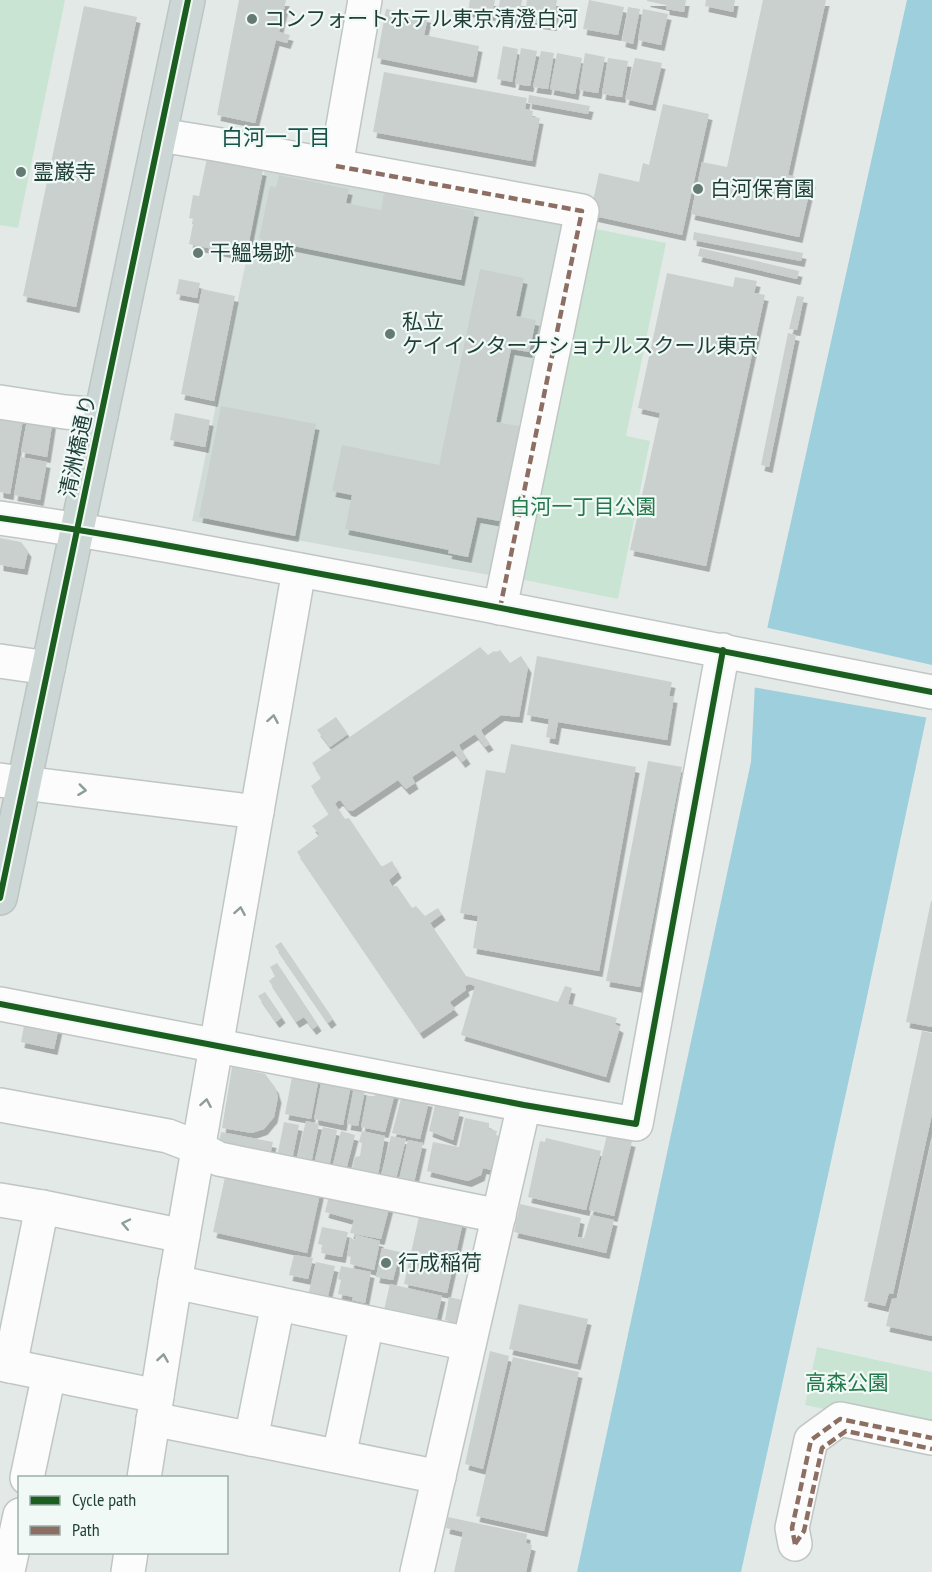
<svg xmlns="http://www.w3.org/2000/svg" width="932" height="1572" font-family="'PT Sans Narrow','Noto Sans JP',sans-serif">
<defs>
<filter id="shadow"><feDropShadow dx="3.5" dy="6" stdDeviation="0" flood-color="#0004"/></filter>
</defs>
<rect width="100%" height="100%" fill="#e3e9e7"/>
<polygon fill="#d0dbd7" points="267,160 572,217 500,577 192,521"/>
<g fill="#cae4d4">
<polygon points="0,0 65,0 18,228 0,225"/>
<polygon points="586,227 666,243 626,436 650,441 618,599 515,578"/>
<polygon points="817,1347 932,1372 932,1432 805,1405"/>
</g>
<polygon fill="#9ecfdc" points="907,0 932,0 932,691 865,1006 741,1572 577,1572 751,762 755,683"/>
<polygon fill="#e3e9e7" points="764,627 932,665 932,706 929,718 752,687"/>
<g fill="#cad0ce" filter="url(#shadow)">
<polygon points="239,0 286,0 279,32 290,35 287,43 276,40 255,123 217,115"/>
<polygon points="470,0 495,0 492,15 468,11"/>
<polygon points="500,0 522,0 519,20 497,17"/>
<polygon points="527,0 557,0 553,25 524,21"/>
<polygon points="589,0 624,7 618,35 583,29"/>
<polygon points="647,0 686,0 684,12 666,9 666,5 647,1"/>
<polygon points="706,0 735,0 733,12 705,6"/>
<polygon points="763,0 826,0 788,175 812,181 799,237 691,214 702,162 727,167"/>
<polygon points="84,6 137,17 76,307 23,296"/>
<polygon points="628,7 640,9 633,44 622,41"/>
<polygon points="386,9 428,17 424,35 479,46 473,77 377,58"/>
<polygon points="643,9 668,14 661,45 638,40"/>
<polygon points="503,46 518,49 512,82 497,79"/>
<polygon points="521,48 537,51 530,86 515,84"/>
<polygon points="541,51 554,53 548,89 533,87"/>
<polygon points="557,53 582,58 575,94 550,89"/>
<polygon points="585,53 605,57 598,93 579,90"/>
<polygon points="608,58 628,61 622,97 602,94"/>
<polygon points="635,58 662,63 652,105 625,99"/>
<polygon points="384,72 527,98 525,109 533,111 532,117 540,118 532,161 373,132"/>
<polygon points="529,95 590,106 588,114 528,103"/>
<polygon points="663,104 709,114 682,235 590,215 599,173 639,182 643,163 649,165"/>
<polygon points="207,158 263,170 246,256 189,244 194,219 189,218 193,195 199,196"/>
<polygon points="279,175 349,189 346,203 381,210 384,193 475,211 461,280 259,239 270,186 276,187"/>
<polygon points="694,232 803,253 801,261 693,240"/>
<polygon points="700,248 799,271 797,279 698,256"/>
<polygon points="480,269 524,278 516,316 536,320 529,352 511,349 496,422 524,427 505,522 477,517 468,557 448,553 449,550 345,529 352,495 332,491 342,445 439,465"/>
<polygon points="667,273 733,287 735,277 757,281 754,293 765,295 706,566 630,550 660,413 638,408"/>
<polygon points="179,279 200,283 197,298 176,294"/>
<polygon points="202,289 235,296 214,401 181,394"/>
<polygon points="797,296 804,297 797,330 789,329"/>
<polygon points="788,333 796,335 769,467 761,465"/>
<polygon points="221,406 316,424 295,536 199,517"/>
<polygon points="175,413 210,420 205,447 170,440"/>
<polygon points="0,414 24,414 10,494 0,492"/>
<polygon points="28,415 53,419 47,457 21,452"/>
<polygon points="21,457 47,462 40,500 14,495"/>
<polygon points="0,538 21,542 28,551 24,569 0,565"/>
<polygon points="480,647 488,655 494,651 496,652 500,650 510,663 521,656 528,667 519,717 501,715 482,729 481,731 490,744 485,747 475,734 460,744 459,746 467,758 462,762 453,750 412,777 415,783 406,789 398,780 352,811 348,810 341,801 339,800 335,804 345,819 349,818 381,866 383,866 392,861 398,872 389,880 392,886 397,886 412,908 416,906 425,916 438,908 442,914 430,923 466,976 558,1002 565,986 572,988 568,1004 617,1018 615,1024 620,1027 606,1077 461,1035 475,986 469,984 465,986 466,990 451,1001 450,1003 455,1009 420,1033 297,852 318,836 319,834 312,826 329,814 311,786 320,779 321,777 312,763"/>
<polygon points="537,656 672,682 669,696 674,697 667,740 558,722 555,739 546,737 549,719 527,715"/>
<polygon points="336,717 348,734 330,747 317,730"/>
<polygon points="511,744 636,767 599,971 473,948 478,916 460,913 486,770 505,773"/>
<polygon points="648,761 682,767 640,987 606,981"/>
<polygon points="931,901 932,901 932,1027 906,1022"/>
<polygon points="281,942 333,1019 328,1023 275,946"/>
<polygon points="277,963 318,1025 313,1029 304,1017 296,1022 269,981 275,976 270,967"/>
<polygon points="265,992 282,1017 276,1022 258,996"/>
<polygon points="26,1015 60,1022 54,1049 21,1042"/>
<polygon points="922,1031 932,1033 932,1114 893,1294 889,1293 885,1306 864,1301"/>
<polygon points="232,1067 265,1074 275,1087 278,1097 274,1117 264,1129 252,1133 222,1128"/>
<polygon points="293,1072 319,1077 311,1119 285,1114"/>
<polygon points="322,1078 351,1085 343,1125 314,1119"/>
<polygon points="354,1087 365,1090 358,1126 347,1124"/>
<polygon points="378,1088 395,1093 385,1132 361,1127 367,1096 375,1096"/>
<polygon points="402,1095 429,1101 420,1139 392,1133"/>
<polygon points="435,1106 460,1111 453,1140 429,1131"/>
<polygon points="465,1118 489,1123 489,1129 497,1131 496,1135 499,1136 496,1151 500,1153 496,1171 483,1168 481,1175 468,1181 427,1171 433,1142 459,1147"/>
<polygon points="306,1121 319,1124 311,1164 296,1162"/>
<polygon points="284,1122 299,1125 292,1160 277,1157"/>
<polygon points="323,1127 337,1130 329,1167 314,1164"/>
<polygon points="341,1131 355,1135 345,1174 332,1169"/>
<polygon points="362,1131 385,1136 378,1175 352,1169 355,1157 360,1156 362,1143 359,1142"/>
<polygon points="221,1132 273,1142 270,1155 219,1145"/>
<polygon points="607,1135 632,1141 614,1216 589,1210"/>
<polygon points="391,1136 406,1139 396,1179 381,1175"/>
<polygon points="546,1138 601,1151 586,1210 528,1197 540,1141 545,1142"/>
<polygon points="408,1140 423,1143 413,1187 398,1184"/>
<polygon points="931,1142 932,1142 932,1336 886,1326 892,1299 897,1298"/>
<polygon points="227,1168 321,1189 307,1253 213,1232"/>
<polygon points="331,1188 360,1195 358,1204 361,1194 391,1201 381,1239 350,1233 354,1220 325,1212"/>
<polygon points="520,1204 581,1218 578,1234 578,1237 584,1238 591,1215 614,1220 606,1253 514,1232"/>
<polygon points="420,1212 463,1222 447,1293 404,1284"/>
<polygon points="322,1227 348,1232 342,1257 321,1253 323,1245 318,1244"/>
<polygon points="356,1235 380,1241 374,1270 350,1264 351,1257 347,1256 350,1238 355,1240"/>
<polygon points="382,1248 400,1252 393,1280 376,1277"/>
<polygon points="294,1255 313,1258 308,1279 289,1275"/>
<polygon points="316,1262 335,1266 327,1300 308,1296"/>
<polygon points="341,1266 371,1272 365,1303 352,1300 353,1297 338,1294 341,1280 338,1279"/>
<polygon points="390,1284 442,1296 436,1322 384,1310"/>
<polygon points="449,1297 466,1301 458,1324 445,1320"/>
<polygon points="519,1304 588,1319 577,1364 509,1349"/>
<polygon points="490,1351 509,1356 483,1469 465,1464"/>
<polygon points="513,1357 579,1372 544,1531 476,1516"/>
<polygon points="448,1517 527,1534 526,1543 532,1545 526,1572 454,1572 463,1532 446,1528"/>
</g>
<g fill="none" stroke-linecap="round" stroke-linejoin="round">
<defs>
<g id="minor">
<polyline points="160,135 215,144 582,211 500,608"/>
<polyline points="336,166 365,0"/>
<polyline points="0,402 65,412 101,415"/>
<path d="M0,518c126,18 250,43 375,66 186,35 372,71 557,108"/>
<polyline points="0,661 48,668"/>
<polyline points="0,780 257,812"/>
<polyline points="0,1004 524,1105 636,1124 723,650"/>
<polyline points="0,1105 168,1136 199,1148 219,1159 499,1216"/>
<polyline points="0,1200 42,1207 183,1236"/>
<polyline points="175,1282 469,1344"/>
<polyline points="0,1364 157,1396"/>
<polyline points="10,1366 42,1207"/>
<polyline points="153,1419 439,1477"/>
<polyline points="251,1439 278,1304"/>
<polyline points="339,1456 367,1323"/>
<polyline points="27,1478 49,1374"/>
<polyline points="144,1478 175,1282 299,570"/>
<polyline points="795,1544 792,1528 811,1440 840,1419 932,1438"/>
<polyline points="8,1571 20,1515"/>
<polyline points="128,1572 131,1552"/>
<polyline points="417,1572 524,1105"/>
</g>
<polyline id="major" points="0,898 188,0"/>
</defs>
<use href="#minor" stroke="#c0c6c4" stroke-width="36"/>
<use href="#major" stroke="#bbc5c3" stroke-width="36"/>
<use href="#minor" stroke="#fbfcfb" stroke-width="33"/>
<use href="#major" stroke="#ccd6d4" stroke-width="33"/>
<g stroke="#8d6e63" stroke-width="4.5" stroke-dasharray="9 4.5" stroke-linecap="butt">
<polyline points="336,166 582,211 500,608"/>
<polyline points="795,1544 792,1528 811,1440 840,1419 932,1438"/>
<polyline points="795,1544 804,1531 822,1448 846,1431 932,1449"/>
</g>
<defs>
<g id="cycleway">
<path d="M0,518c126,18 250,43 375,66 186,35 372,71 557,108"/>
<polyline points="0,898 188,0"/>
<polyline points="0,1004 524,1105 636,1124 723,650"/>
</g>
</defs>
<use href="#cycleway" stroke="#f0f9f5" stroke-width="10"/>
<use href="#cycleway" stroke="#1b5e20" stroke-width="6"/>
</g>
<defs><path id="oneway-chevron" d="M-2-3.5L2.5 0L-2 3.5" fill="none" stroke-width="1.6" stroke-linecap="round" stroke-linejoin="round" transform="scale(1.5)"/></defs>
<g stroke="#8c9d9a">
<use href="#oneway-chevron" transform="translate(273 719) rotate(-80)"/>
<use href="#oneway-chevron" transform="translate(82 790) rotate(7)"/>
<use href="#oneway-chevron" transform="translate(240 911) rotate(-80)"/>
<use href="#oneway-chevron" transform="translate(206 1103) rotate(-80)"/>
<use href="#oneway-chevron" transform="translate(126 1224) rotate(-168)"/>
<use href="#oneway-chevron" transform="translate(163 1358) rotate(-81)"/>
</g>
<g fill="#637a75" stroke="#f0f9f5" stroke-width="2">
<circle cx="252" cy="19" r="6"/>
<circle cx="21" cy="172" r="6"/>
<circle cx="698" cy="189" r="6"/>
<circle cx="198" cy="253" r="6"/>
<circle cx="390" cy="334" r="6"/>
<circle cx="386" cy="1263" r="6"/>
</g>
<g text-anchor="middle" stroke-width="4.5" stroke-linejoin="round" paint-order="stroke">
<g font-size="21" fill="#1e3e38" stroke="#f0f9f5" text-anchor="start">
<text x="264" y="26">コンフォートホテル東京清澄白河</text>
<text x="33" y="179">霊巌寺</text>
<text x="710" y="196">白河保育園</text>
<text x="210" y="260">干鰮場跡</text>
<text x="402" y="329">私立<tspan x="402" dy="24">ケイインターナショナルスクール東京</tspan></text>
<text x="398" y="1270">行成稲荷</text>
</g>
<g font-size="21" fill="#1e3e38" stroke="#f0f9f5">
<text transform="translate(78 446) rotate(-78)" y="7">清洲橋通り</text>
</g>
<g font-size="21" fill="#24794c" stroke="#f0f9f5">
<text x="583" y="514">白河一丁目公園</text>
<text x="847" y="1390">高森公園</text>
</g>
<g font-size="22" fill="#185249" stroke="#f0f9f5">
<text x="276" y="145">白河一丁目</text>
</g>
</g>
<rect x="18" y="1476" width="210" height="78" fill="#f0f9f5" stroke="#9caea9" stroke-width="1.5"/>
<rect x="30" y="1496" width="30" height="9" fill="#1b5e20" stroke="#9caea9" stroke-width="1.5"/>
<text x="72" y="1506" font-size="18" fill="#1e3e38">Cycle path</text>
<rect x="30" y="1526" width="30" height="9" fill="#8d6e63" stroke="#9caea9" stroke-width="1.5"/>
<text x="72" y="1536" font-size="18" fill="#1e3e38">Path</text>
</svg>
